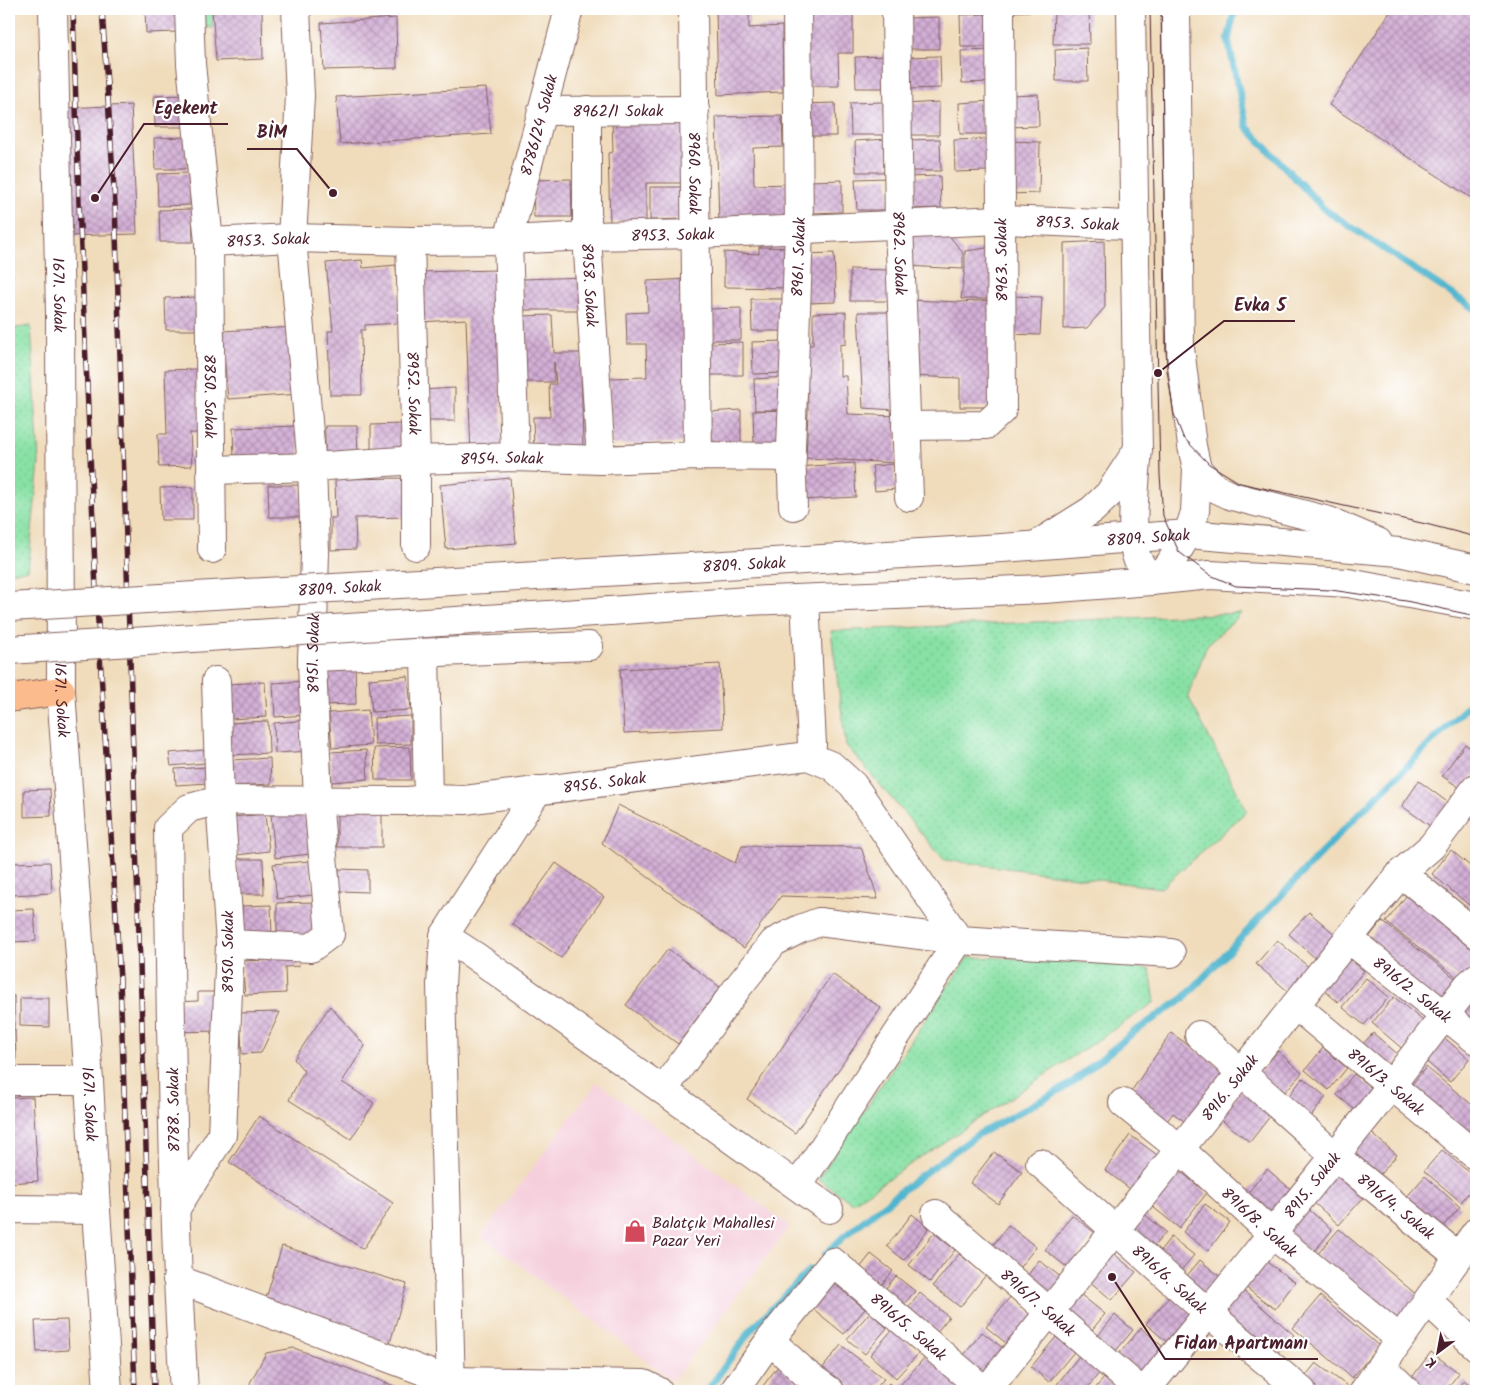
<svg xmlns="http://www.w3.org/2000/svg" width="1485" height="1400" font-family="Kalam,sans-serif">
<defs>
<pattern id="grass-dots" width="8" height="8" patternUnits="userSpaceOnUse" patternTransform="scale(1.25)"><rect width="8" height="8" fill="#88e1a5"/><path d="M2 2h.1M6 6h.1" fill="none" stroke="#77c18e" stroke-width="1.8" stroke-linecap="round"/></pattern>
<pattern id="building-cross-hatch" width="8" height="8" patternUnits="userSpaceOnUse" patternTransform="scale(1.25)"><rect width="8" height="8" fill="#d3afd6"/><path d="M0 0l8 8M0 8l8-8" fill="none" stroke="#ad8eae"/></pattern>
</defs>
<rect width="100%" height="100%" fill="#fff"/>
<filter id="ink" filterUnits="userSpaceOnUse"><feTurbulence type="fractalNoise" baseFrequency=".02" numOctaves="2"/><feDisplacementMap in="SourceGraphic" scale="10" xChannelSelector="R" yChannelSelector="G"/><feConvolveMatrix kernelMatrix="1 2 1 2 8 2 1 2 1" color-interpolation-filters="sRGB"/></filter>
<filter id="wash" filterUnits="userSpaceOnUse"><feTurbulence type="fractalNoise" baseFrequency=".0096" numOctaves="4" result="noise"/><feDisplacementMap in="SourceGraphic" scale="20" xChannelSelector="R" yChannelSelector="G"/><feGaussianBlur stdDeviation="1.12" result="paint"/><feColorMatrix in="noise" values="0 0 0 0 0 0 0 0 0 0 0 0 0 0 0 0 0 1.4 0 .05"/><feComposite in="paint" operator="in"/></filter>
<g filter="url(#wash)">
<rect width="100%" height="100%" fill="#f0dcbb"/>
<polygon fill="#f5cfdb" points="597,1082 790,1226 673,1381 481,1236"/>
<g fill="url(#grass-dots)" stroke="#698068">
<polygon points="199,9 212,9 213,28 200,26"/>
<polygon points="31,326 39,463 28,570 9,572 9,329"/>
<polygon points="1242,613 1207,645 1188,696 1247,811 1161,888 944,860 846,745 831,631"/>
<polygon points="968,957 1049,959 1150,969 1155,1002 852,1203 818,1179"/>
</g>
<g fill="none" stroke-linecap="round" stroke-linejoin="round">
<g stroke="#50b5ce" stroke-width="7">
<polyline points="1235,9 1228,40 1247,127 1324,209 1476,310"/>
<polyline points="825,1255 842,1238 919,1177 977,1135 1069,1085 1134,1032 1184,998 1346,827 1476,698"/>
<polyline points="707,1391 750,1331 810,1270"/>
</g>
</g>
<g id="blocks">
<g fill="url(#building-cross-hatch)">
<polygon points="145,9 178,9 178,32 146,33"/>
<polygon points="212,9 262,9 263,59 216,61"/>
<polygon points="716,9 749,9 749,28 782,26 783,92 718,95"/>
<polygon points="799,9 853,9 853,53 838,53 839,86 806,86"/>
<polygon points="1008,9 1040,9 1040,11 1008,12"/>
<polygon points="1054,9 1089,9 1090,44 1053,44"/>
<polygon points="1392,9 1476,9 1476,201 1329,105"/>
<polygon points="993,14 993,47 961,47 960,15"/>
<polygon points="939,17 939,49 907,49 906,18"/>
<polygon points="396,18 397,68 324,70 321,23"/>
<polygon points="1087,48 1088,81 1056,81 1055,50"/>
<polygon points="994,50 994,82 962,83 961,51"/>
<polygon points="888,56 888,88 856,88 855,57"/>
<polygon points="940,56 941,88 908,89 907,57"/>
<polygon points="486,88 491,134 340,144 336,97"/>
<polygon points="1038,94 1039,126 1006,127 1005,95"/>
<polygon points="187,95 187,127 155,127 154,96"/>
<polygon points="992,101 992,134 960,134 959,103"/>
<polygon points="883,102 884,135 851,135 850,103"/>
<polygon points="939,102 939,135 907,135 906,104"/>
<polygon points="835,103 836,136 803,136 802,104"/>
<polygon points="131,105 137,234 66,236 65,108"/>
<polygon points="782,116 783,147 753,148 754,185 790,184 791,221 719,223 716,117"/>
<polygon points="685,119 686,183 646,183 646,221 610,222 608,153 613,152 612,120"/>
<polygon points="186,137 187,169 155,169 154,138"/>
<polygon points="888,139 888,172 856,172 855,141"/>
<polygon points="940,139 941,171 908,171 907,140"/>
<polygon points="987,139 987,171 955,172 954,140"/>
<polygon points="1006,141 1040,142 1039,193 1007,194"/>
<polygon points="190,173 190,205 158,206 157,174"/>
<polygon points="940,176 941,208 908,209 907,177"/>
<polygon points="888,178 889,210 857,210 855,179"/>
<polygon points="571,179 572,217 534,217 533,180"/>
<polygon points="842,180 842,212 810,213 809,181"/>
<polygon points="650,187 684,187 685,219 650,220"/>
<polygon points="192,209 193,242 160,242 159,210"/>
<polygon points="906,233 947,233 963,253 963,269 906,266"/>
<polygon points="1104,241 1105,307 1087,328 1064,329 1064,243"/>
<polygon points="759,247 793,248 792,288 724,287 724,252 759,254"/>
<polygon points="994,247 994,299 961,299 965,267 965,251"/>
<polygon points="834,253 836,302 807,303 805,254"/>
<polygon points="9,256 11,256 13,278 9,279"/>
<polygon points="362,260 363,268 396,265 400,323 365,325 365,330 361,330 362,395 330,395 328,331 333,331 326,263"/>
<polygon points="850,269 890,270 889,301 850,301"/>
<polygon points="496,270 503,456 471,456 466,319 422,322 419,272"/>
<polygon points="588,277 588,310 523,310 522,279"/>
<polygon points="691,279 696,442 612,445 609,378 647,377 646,344 627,344 626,313 648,312 647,281"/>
<polygon points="1011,296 1042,297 1040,335 1009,334"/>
<polygon points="198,297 199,330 166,330 165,298"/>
<polygon points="751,299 783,299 784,331 752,331"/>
<polygon points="908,300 960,302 994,300 994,407 960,407 960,378 908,376"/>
<polygon points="741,308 741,340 709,340 708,309"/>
<polygon points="846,312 846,344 840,345 840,376 846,376 848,414 898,416 896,463 806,458 808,412 807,345 813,345 813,313"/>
<polygon points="858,312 891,312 895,410 863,408"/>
<polygon points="552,315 554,353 581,353 583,449 534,449 533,417 550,417 549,384 556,384 554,362 554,382 522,382 519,316"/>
<polygon points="296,327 300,394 228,399 222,331"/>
<polygon points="785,341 785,373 753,374 752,342"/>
<polygon points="743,342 743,375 711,375 710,343"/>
<polygon points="198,369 200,433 190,433 192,466 159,467 158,434 167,434 165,370"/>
<polygon points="787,377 786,443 754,443 753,411 782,410 755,410 754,379"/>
<polygon points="455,388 455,421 423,421 422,390"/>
<polygon points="741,410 741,443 709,443 707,412"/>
<polygon points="403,424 404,456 371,457 371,425"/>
<polygon points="299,426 299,458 234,460 233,428"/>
<polygon points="325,426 357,426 358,458 325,459"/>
<polygon points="854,463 856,497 800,500 797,467"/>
<polygon points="893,464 896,489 875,491 872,466"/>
<polygon points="413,478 413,517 355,518 356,549 331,550 331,518 336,518 335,479"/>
<polygon points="510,478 516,543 446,549 440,485"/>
<polygon points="268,485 301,485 302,517 269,517"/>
<polygon points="193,487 193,520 161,520 160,488"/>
<polygon points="355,661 356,704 321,705 319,663"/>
<polygon points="720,664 723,728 624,733 620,669"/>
<polygon points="408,676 411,710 372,712 369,679"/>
<polygon points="306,681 308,715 275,717 273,683"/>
<polygon points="265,682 267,717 230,719 228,684"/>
<polygon points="368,710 371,745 332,748 329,713"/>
<polygon points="411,716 411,744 375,745 374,718"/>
<polygon points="310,720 311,751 275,753 274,723"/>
<polygon points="268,721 269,753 230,755 229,723"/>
<polygon points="1465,744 1476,752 1476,772 1463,790 1442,776"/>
<polygon points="410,747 411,780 375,780 374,748"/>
<polygon points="204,750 205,763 171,766 169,753"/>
<polygon points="366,750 368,779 332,782 330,752"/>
<polygon points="270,758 271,784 231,786 230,760"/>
<polygon points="207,767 208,783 176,785 175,769"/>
<polygon points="1419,781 1454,807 1437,831 1402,806"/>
<polygon points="50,789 51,816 24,817 24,790"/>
<polygon points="618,805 735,863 742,846 861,847 878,899 781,896 744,948 602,843"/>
<rect x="337" y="808" width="45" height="39"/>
<polygon points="307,812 310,854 275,858 271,815"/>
<polygon points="265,814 269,851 237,855 233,817"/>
<polygon points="1451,850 1476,871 1476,911 1432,874"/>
<polygon points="237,859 263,859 264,894 237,894"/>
<polygon points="310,861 313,895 277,899 273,864"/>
<polygon points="50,862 52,893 9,895 9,863"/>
<polygon points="556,863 604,897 561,958 512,924"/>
<polygon points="339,869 368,870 368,892 339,891"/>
<polygon points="1410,891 1476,943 1476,962 1462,981 1386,922"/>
<polygon points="315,902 316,936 277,937 277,903"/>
<polygon points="271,905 272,937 243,938 242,906"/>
<polygon points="34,909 36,941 9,942 9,910"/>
<polygon points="1309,912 1338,937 1317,960 1289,934"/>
<polygon points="1382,921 1460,982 1441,1007 1362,946"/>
<polygon points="1277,940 1311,969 1290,993 1256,964"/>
<polygon points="668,949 720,987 678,1044 626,1005"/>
<polygon points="298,951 299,966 285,967 286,993 245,995 242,961 267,960 266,953"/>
<polygon points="1344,954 1364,971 1338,1002 1318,985"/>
<polygon points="832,974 881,1008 795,1133 747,1099"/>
<polygon points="1366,978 1389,997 1364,1025 1342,1007"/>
<polygon points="198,992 218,992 219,1031 175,1032 175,1002 198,1001"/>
<polygon points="1476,993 1476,1032 1454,1014"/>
<rect x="9" y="996" width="5" height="31"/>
<polygon points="1394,997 1427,1024 1405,1051 1372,1023"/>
<polygon points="20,998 49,998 49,1027 20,1026"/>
<polygon points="330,1006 365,1046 342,1082 374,1103 351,1139 289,1100 304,1071 294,1059"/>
<polygon points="280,1012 261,1053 242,1054 240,1013"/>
<polygon points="9,1029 15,1029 16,1062 9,1062"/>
<polygon points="1171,1033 1232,1075 1195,1129 1173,1113 1164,1125 1126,1099"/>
<polygon points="1373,1033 1400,1056 1385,1073 1358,1049"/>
<polygon points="1440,1034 1469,1059 1450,1082 1421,1057"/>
<polygon points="1323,1048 1347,1068 1329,1090 1305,1070"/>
<polygon points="1278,1051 1302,1073 1282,1095 1258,1074"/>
<polygon points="1426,1067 1476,1108 1476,1140 1410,1087"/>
<polygon points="1354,1074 1378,1093 1361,1115 1337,1095"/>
<polygon points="1303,1078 1326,1097 1310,1118 1286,1099"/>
<polygon points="1241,1090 1271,1115 1250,1142 1219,1118"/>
<polygon points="33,1097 38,1181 9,1183 9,1098"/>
<polygon points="259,1116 393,1203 363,1249 229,1162"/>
<polygon points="1369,1131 1397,1155 1376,1179 1348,1156"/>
<polygon points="1130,1135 1160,1157 1134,1192 1105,1170"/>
<polygon points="1442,1150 1476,1178 1476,1184 1461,1202 1424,1171"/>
<polygon points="994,1152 1022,1172 998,1204 970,1183"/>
<polygon points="1176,1168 1207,1193 1179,1228 1148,1203"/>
<polygon points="1267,1169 1293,1191 1269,1220 1243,1199"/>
<polygon points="1336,1172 1364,1197 1339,1225 1311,1200"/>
<polygon points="1425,1176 1460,1207 1438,1232 1403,1201"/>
<polygon points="1205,1204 1230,1222 1208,1251 1183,1232"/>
<polygon points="1306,1207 1332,1230 1312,1254 1285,1230"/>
<polygon points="1143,1213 1166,1232 1148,1253 1126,1234"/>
<polygon points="912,1214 929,1228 904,1260 887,1246"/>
<polygon points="1072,1215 1095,1233 1068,1268 1045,1250"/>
<polygon points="1008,1225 1036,1247 1015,1273 988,1252"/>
<polygon points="1339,1229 1418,1296 1395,1323 1316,1256"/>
<polygon points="934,1233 955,1250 930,1282 909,1265"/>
<polygon points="1171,1237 1194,1255 1176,1276 1154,1258"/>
<polygon points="282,1246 407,1284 390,1343 264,1305"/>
<polygon points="1113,1253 1136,1272 1112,1300 1089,1281"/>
<polygon points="871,1254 893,1271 876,1292 855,1274"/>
<polygon points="959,1254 986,1275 960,1307 933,1286"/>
<polygon points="1039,1260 1062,1278 1045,1299 1023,1282"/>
<polygon points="1200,1260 1223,1279 1204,1302 1181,1283"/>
<polygon points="1264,1260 1295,1282 1275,1309 1245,1287"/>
<polygon points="896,1276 915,1291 899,1310 880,1295"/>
<polygon points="832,1282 865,1309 844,1334 812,1308"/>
<polygon points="1240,1288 1294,1335 1272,1359 1219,1312"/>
<polygon points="1075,1290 1105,1314 1087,1336 1057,1312"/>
<polygon points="920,1293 949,1317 932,1338 903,1314"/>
<polygon points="1170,1296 1197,1318 1173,1347 1146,1324"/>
<polygon points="1320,1296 1379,1346 1352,1378 1293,1328"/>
<polygon points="1010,1297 1036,1318 1011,1347 986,1327"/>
<polygon points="870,1312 887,1328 865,1354 847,1339"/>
<polygon points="1115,1315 1133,1330 1110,1358 1092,1343"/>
<polygon points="67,1320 69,1350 37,1352 35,1321"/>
<polygon points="1141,1328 1168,1351 1144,1379 1117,1356"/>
<polygon points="893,1329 919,1353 896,1378 870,1355"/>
<polygon points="982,1332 1007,1351 984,1381 959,1361"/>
<polygon points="1056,1337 1074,1352 1049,1382 1031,1367"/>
<polygon points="841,1345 884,1379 873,1391 848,1391 821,1370"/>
<polygon points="294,1348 408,1391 251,1391 250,1383 266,1353"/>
<polygon points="1431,1352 1459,1373 1445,1391 1425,1391 1410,1380"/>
<polygon points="926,1356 966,1391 910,1391 901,1384"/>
<polygon points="1079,1356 1100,1372 1085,1391 1058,1391 1054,1388"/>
<polygon points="1316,1363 1350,1388 1348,1391 1311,1391 1300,1383"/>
<polygon points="779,1365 810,1391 759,1391"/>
<polygon points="1104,1378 1120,1391 1093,1391"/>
<polygon points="1464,1380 1476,1390 1476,1391 1455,1391"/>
<polygon points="889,1383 898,1391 881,1391"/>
</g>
</g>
</g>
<g filter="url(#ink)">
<use href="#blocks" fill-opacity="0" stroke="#84615d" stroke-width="1"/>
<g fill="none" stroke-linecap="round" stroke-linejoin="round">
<defs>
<g id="minor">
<path id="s1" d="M53,9l7,304 1,378 28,390 7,129 12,181"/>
<path id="s2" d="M189,9l2,55 18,178 3,307"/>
<path id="s3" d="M693,9l5,447"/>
<path id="s4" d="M896,9l3,215 10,273"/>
<path d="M1131,9l7,440c-2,23 -9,90 -1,109 4,8 10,16 14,23"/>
<path id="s5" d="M587,110v126l14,224"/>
<path id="s6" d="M542,111l153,-1"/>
<path id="s7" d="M410,241l6,219v86"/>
<path id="s8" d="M209,242l83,-4 118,3 98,-1 79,-4 110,-2 303,-14c45,1 90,4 135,5"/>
<polyline points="906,426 986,425 1002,410 1000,9"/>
<path id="s9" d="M515,457l-7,-217 61,-231"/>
<polyline points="1197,469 1215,488 1232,496 1329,521 1378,542"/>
<path id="s10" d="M211,470l101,-3 104,-7 99,-3 86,3 97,-4 94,1"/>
<path id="s11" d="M793,506l-2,-58 8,-218 -2,-221"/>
<polyline points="1038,544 1092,510 1109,494 1137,451"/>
<path id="s12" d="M741,564l261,-16 186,-14 211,18 77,17"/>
<polyline points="1151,581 1169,565 1188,534 1195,512 1197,469 1192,446 1180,348 1176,9"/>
<polyline points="805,599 812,745 808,756"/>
<polyline points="610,611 747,601 1044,589 1151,581 1210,575 1348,583 1476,606"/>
<polyline points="425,653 428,799"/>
<polyline points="312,657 589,646"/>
<polyline points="1401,873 1476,934"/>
<polyline points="444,936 475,956 829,1209"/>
<path id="s13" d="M1349,939l127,101"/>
<path id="s14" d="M230,944l81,4 19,-14 -12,-134 -6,-136 3,-112 -3,-85 -20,-229 8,-142 -4,-87"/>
<path id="s15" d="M1295,1005l181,151"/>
<path id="s16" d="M1199,1035l136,121 124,101"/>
<polyline points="9,1081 89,1081"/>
<polyline points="663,1090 738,987 774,942 800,929 819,922 959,940 1171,953"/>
<path id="s17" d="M1123,1103l57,46 92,85 128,105"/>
<path id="s18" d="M1040,1163l168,150 94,78"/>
<polyline points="9,1209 96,1210"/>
<polyline points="175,1210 222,1135 230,944 220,800 216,681"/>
<path id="s19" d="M936,1214l205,177"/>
<polyline points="177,1279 450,1381 644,1384 658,1391"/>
<polyline points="1428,1301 1476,1346"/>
<polyline points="770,1340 805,1373 830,1391"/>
<polyline points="1381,1366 1407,1391"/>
<path id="s20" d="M184,1391c-12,-187 -13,-375 -16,-563l21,-20 31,-8 188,1 20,-2 37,1 343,-44 24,10 21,19 106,155 -161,246"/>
<polyline points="451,1391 441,985 444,936 538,790"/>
<path id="s21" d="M734,1391l36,-51 63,-78 152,129"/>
<path id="s22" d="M986,1391l415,-518 31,-27 44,-58"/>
<path id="s23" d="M1145,1391l227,-281 96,-125 8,-7"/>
<polyline points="1364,1391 1400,1339 1476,1232"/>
</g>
<polyline id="highway" points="9,698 61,691"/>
</defs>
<use href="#minor" stroke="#84615d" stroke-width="30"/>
<use href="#highway" stroke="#84615d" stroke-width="30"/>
<use href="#minor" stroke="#fff" stroke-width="28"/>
<use href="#highway" stroke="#fbbb8c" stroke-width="28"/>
<g stroke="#4a1f2b" stroke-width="1">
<polyline points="1150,9 1160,475 1163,516 1179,552 1210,575 1236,586 1331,590 1406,601 1476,616"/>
<polyline points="1161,9 1167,370 1174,414 1183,437 1209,464 1240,483 1426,524 1476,537"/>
</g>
<defs>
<g id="rail">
<polyline points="73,9 79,203 96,590 120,980 135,1391"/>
<polyline points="102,9 115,204 154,1391"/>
</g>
</defs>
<use href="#rail" stroke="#4a1f2b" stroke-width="5.5"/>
<use href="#rail" stroke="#fff" stroke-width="4" stroke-dasharray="11" stroke-linecap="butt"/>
<defs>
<g id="minor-bridge">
<path id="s24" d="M9,607l732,-43"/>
<polyline points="9,650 610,611"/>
</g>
</defs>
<use href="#minor-bridge" stroke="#84615d" stroke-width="30" stroke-linecap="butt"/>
<use href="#minor-bridge" stroke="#fff" stroke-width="28"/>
</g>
</g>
<defs>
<symbol id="shop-bare" viewBox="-9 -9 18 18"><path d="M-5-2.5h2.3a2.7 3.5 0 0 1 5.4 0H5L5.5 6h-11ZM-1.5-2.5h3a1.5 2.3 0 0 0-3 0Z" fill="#d1495b" stroke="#fff" stroke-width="2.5" paint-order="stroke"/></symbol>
</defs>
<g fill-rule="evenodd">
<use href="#shop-bare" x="619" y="1215" width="32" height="32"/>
</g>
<g text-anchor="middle" stroke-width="4.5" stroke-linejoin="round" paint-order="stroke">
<g font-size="16" fill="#4a1f2b" stroke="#fff">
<text dy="6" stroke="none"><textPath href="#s6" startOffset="76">8962/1 Sokak</textPath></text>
<text dy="6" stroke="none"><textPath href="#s9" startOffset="336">8786/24 Sokak</textPath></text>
<text dy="6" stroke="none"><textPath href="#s3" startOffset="164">8960. Sokak</textPath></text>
<text dy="6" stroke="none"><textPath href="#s8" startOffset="869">8953. Sokak</textPath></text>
<text dy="6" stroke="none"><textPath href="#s8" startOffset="464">8953. Sokak</textPath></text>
<text dy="6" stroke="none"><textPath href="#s8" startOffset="59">8953. Sokak</textPath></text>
<text dy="6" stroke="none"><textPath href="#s4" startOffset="244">8962. Sokak</textPath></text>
<text dy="6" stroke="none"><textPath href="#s11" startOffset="249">8961. Sokak</textPath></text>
<text transform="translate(1001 260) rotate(-91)" y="6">8963. Sokak</text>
<text dy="6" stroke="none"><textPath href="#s5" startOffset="175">8958. Sokak</textPath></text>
<text dy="6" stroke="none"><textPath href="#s1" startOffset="286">1671. Sokak</textPath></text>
<text dy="6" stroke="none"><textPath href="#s7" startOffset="152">8952. Sokak</textPath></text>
<text dy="6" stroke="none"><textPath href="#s2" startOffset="388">8850. Sokak</textPath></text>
<text dy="6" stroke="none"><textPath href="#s10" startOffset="291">8954. Sokak</textPath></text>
<text dy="6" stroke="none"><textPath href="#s12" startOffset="408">8809. Sokak</textPath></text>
<text transform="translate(744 564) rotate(-3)" y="6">8809. Sokak</text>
<text dy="6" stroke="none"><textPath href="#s24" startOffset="331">8809. Sokak</textPath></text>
<text dy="6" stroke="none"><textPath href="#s14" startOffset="386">8951. Sokak</textPath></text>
<text dy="6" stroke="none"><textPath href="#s1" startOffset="691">1671. Sokak</textPath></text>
<text dy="6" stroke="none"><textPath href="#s20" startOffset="1010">8956. Sokak</textPath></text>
<text transform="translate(227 952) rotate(-90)" y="6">8950. Sokak</text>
<text dy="6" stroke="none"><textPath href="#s13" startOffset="81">8916/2. Sokak</textPath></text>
<text dy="6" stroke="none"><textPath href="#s15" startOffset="119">8916/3. Sokak</textPath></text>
<text dy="6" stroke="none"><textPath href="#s22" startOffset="389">8916. Sokak</textPath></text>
<text dy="6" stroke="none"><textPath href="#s1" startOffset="1096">1671. Sokak</textPath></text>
<text transform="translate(173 1110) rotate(-91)" y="6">8788. Sokak</text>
<text dy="6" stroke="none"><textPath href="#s23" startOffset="265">8915. Sokak</textPath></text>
<text dy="6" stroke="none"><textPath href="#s16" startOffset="261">8916/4. Sokak</textPath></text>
<text dy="6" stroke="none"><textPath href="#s17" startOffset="181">8916/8. Sokak</textPath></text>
<text dy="6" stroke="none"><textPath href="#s18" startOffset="174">8916/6. Sokak</textPath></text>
<text dy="6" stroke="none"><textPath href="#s19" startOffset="135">8916/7. Sokak</textPath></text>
<text dy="6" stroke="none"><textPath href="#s21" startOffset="262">8916/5. Sokak</textPath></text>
</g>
<g font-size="16" fill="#4a1f2b" stroke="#fff" text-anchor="start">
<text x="652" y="1228">Balatçık Mahallesi<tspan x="652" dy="18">Pazar Yeri</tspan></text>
</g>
</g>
<path fill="none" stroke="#4a1f2b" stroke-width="2" d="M95 198L144 124H228M333 193L297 149H247M1158 373L1224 321H1295M1112 1277L1165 1359H1318"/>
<g fill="#4a1f2b" stroke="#fff" stroke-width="2">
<circle cx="95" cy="198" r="5"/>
<circle cx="333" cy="193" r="5"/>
<circle cx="1158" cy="373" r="5"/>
<circle cx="1112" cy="1277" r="5"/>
</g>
<g font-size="18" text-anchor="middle" font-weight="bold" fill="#4a1f2b" stroke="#fff" stroke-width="4.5" stroke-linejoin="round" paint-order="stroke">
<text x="186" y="114">Egekent</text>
<text x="272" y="138">BİM</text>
<text x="1260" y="311">Evka 5</text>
<text x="1241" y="1349">Fidan Apartmanı</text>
</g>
<rect width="1485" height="1400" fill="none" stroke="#fff" stroke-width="30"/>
<g transform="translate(1438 1352) rotate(212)" stroke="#ffffff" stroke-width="4" paint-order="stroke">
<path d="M0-4L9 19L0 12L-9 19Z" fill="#4a1f2b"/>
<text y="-8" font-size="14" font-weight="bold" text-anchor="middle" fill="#4a1f2b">K</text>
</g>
</svg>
